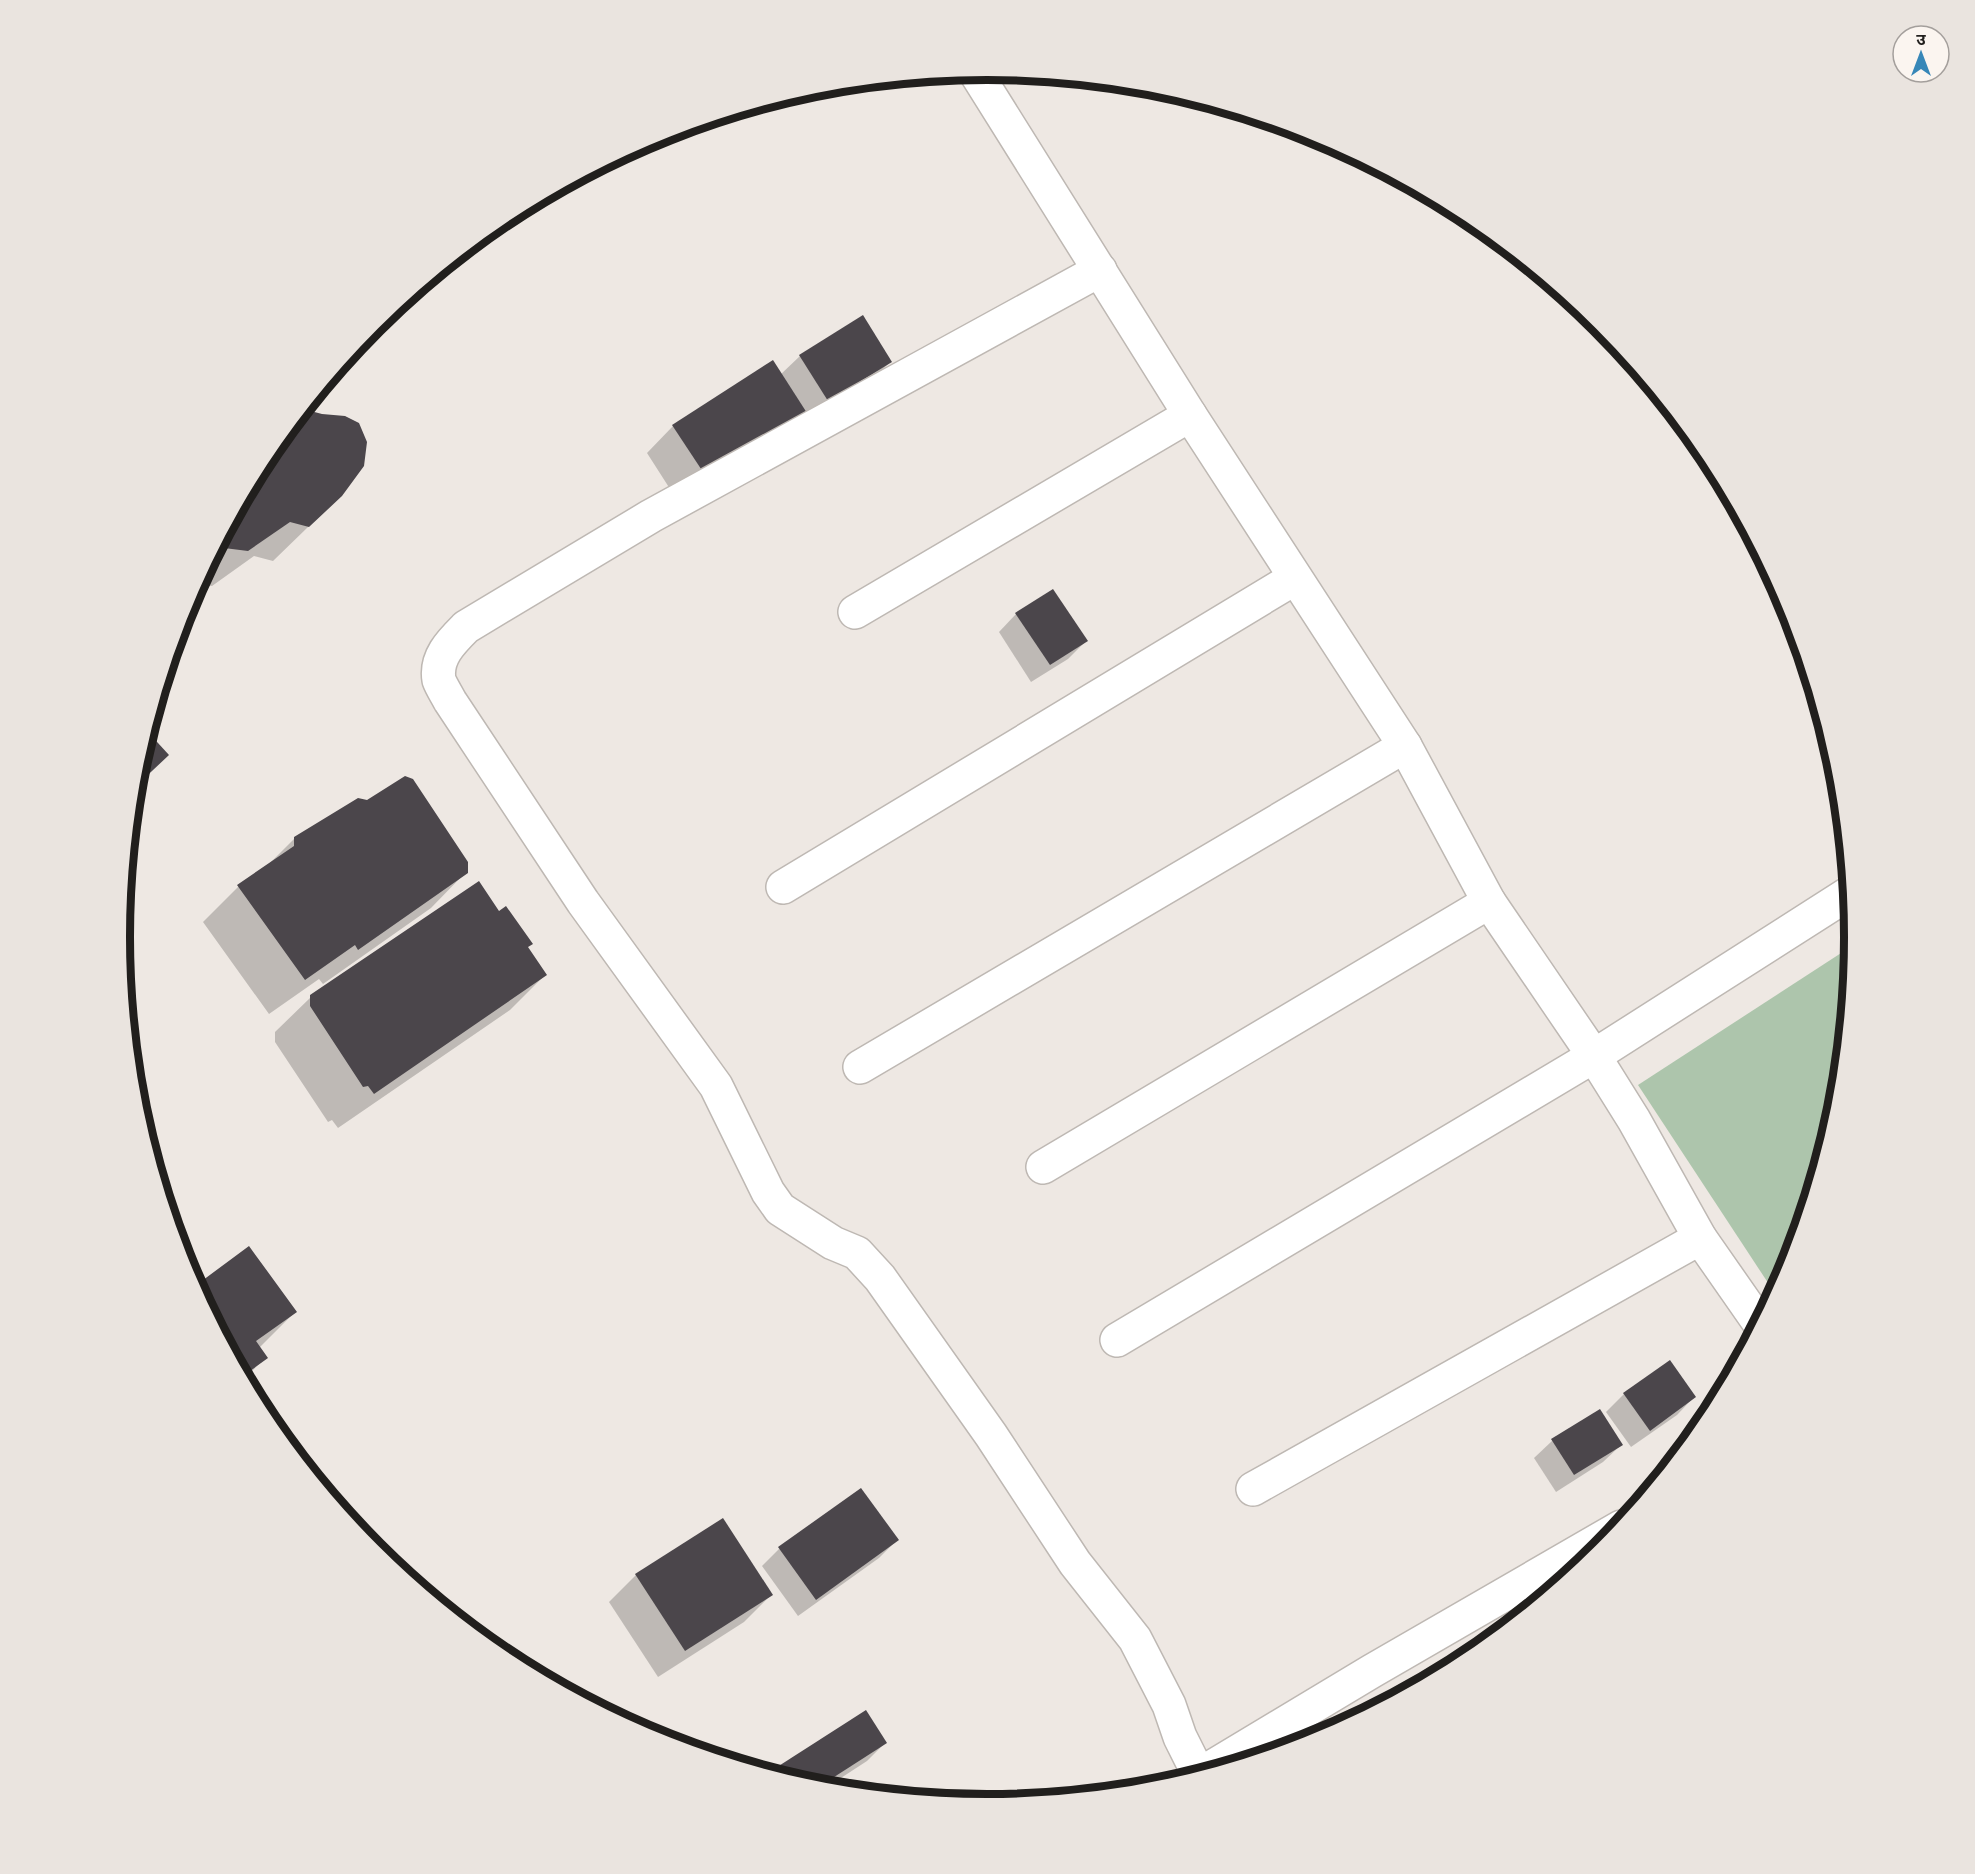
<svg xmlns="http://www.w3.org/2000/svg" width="1975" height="1874" font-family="Cabin,'Noto Sans Devanagari',sans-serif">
<rect width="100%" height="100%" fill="#eee8e3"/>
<polygon fill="#adc5ac" points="1855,944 1839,1107 1789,1269 1776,1295 1638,1085"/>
<g fill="#0003">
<polygon points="862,317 890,362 872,380 679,503 647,453 673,426 780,375 800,356"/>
<polygon points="266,454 341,495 273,561 254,556 212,586 197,584"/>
<polygon points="1016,614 1086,641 1068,659 1031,682 999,632"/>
<polygon points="367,802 466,872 431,908 323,984 319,979 269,1014 203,922 238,887 265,868 295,838"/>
<polygon points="499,913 545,975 510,1010 338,1128 332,1120 328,1122 275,1042 275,1032 311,997"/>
<polygon points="248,1248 295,1312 259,1348 266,1357 244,1379 195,1287"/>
<polygon points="1669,1362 1694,1397 1677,1415 1631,1447 1606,1412 1624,1394"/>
<polygon points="1552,1441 1621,1445 1603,1462 1556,1492 1534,1458"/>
<polygon points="897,1540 879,1558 798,1616 762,1566 779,1549"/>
<polygon points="636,1575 771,1595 744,1622 658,1677 609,1602"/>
<polygon points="865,1712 885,1743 867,1761 824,1789 771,1774"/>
</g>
<g fill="#4b464b">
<polygon points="863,315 892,362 828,401 799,355"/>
<polygon points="773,360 807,413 707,478 672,425"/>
<polygon points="303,409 322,414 345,416 359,423 367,442 364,466 342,496 309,527 290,522 248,551 216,547 266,454"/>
<polygon points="1053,589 1088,641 1050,665 1015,613"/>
<polygon points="147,731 169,755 134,788 136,767"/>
<polygon points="405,776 413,779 468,862 468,873 358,950 355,945 305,980 237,885 294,846 294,837 358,798 367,800"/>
<polygon points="479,881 499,911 506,906 533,944 528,947 547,975 374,1094 368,1086 363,1087 310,1006 310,995"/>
<polygon points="249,1246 297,1312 256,1341 268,1358 243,1376 195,1286"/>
<polygon points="1670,1360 1696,1397 1650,1431 1623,1393"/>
<polygon points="1600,1409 1623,1445 1574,1475 1551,1439"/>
<polygon points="861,1488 899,1540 816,1600 778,1547"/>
<polygon points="723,1518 773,1595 685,1651 635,1574"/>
<polygon points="866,1710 887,1743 817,1788 778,1776 774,1769"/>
</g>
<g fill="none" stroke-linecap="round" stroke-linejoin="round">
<defs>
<g id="minor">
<polyline points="974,70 1190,415 1405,746 1489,902 1594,1056 1634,1120 1700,1238 1760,1324"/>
<path d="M1100,270l-449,246 -185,111c-14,14 -31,30 -27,53 2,6 8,15 11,21l133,201 133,184 52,106 12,17 53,34 24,10 23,25 111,157 84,128 60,76 34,66 11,32 19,38"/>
<polyline points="855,612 1190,415"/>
<polyline points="783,887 1295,578"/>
<polyline points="860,1067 1405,746"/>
<polyline points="1043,1167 1489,902"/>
<polyline points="1117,1340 1594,1056 1851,892"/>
<polyline points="1253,1489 1700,1238"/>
<polyline points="1199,1775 1372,1671 1621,1527"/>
</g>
</defs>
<use href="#minor" stroke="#beb8b3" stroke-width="36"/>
<use href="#minor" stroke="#fff" stroke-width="33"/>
</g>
<path d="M0 0H1975V1874H0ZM130 937a857 857 0 1 1 1714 0a857 857 0 1 1-1714 0Z" fill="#eae4df" fill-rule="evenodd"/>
<path fill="none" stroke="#211f1d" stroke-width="8" d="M130 937a857 857 0 1 1 1714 0a857 857 0 1 1-1714 0Z"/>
<g transform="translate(1921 54)"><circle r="28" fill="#fbf5f0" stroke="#a49f9c" stroke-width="1.5"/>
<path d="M0-4.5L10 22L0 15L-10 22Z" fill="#3787b8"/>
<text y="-9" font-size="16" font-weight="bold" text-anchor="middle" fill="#211f1d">उ</text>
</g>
</svg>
